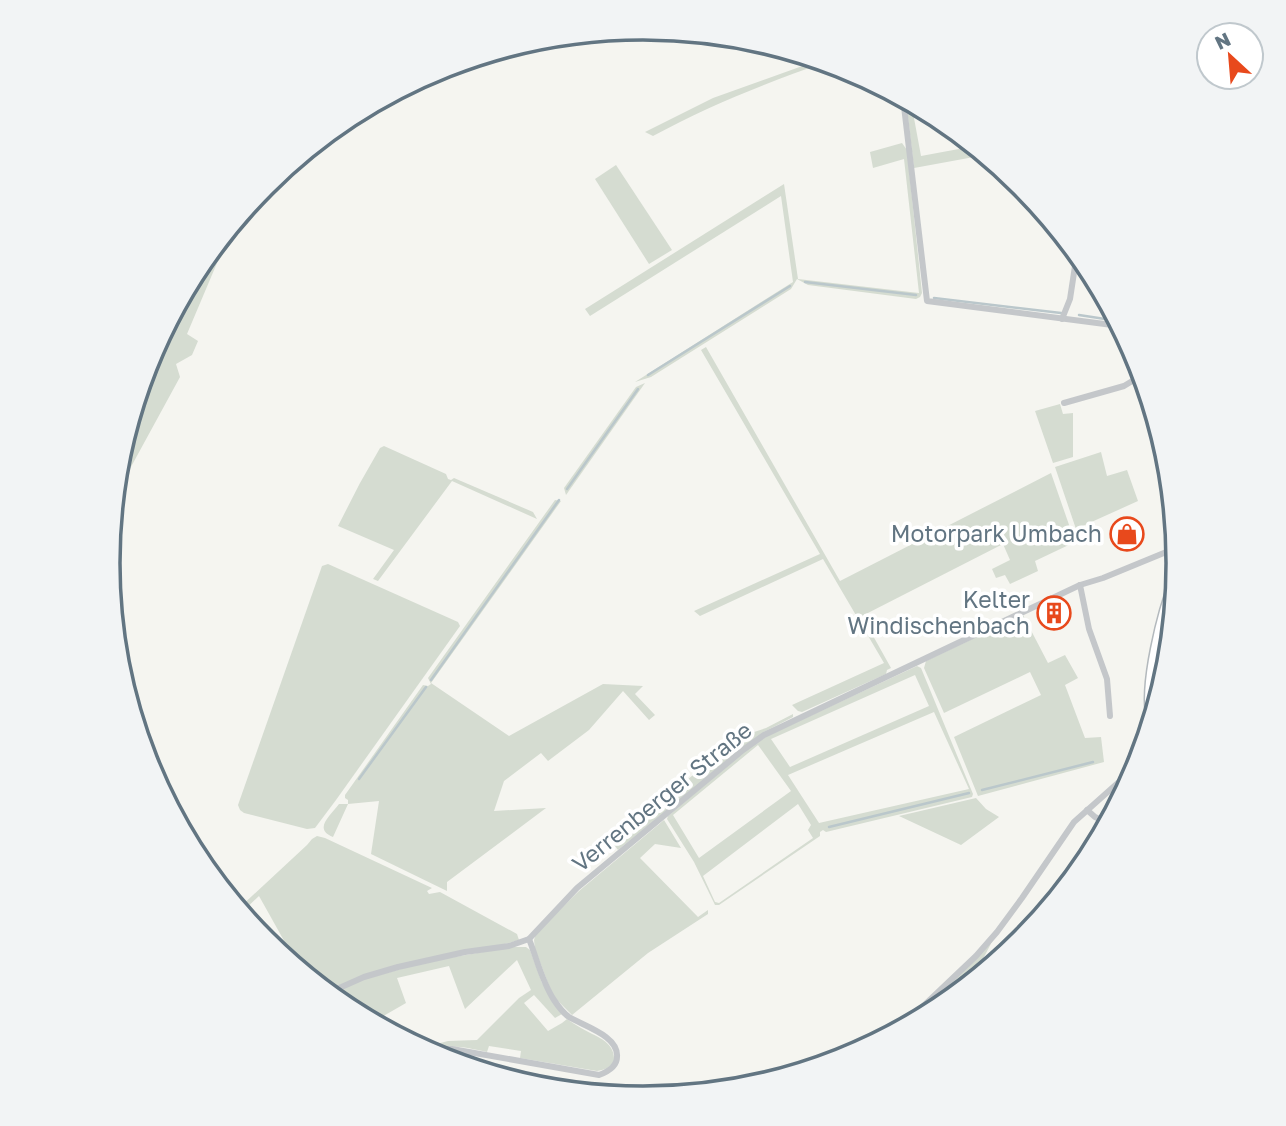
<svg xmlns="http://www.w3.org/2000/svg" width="1286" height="1126" font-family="'Golos Text',sans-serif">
<rect width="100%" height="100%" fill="#f5f5f0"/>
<g fill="#d5dcd1" fill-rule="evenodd">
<path d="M819,60l7,2c-60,21 -118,44 -173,74l-8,-4 68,-34z"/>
<polygon points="906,100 929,112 929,114 914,118 921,156 975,146 985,155 914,168"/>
<polygon points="902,143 907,150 922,293 920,297 916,299 808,285 797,279 791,289 651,377 635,382 793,282 781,196 590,316 585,309 784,184 798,279 919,293 904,159 873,168 870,152"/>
<polygon points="616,165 672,250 649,264 595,179"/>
<polygon points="221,238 230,244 217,263 187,334 198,341 192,355 176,364 180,377 114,498 118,458 149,358 198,265"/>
<polygon points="706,347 840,581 1051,473 1075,542 1035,561 1038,571 1010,584 1005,575 996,578 992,569 1010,560 1003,544 862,616 891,668 887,670 886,674 802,712 798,711 792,705 884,663 823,559 700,616 694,611 820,554 701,350"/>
<polygon points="645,383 566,495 564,488 636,387"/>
<polygon points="1060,404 1063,414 1073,413 1073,457 1053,463 1035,411"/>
<polygon points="384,446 446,474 448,479 451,480 454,478 533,512 537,519 452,481 378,581 373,579 394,550 338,526 360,483 380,448"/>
<polygon points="1101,452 1107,476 1127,470 1138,501 1076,529 1055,467"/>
<path d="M555,500l6,1 -130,182 78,53 94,-52 40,2 -8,8 20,21 -6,5 -26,-29 -34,39 -41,31 -7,-8 -37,28 -10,30 52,-3 -99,74v9l-76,-37 8,-53 -31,3 -15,33c-20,-8 -3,-21 6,-33h9v-4l-3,-2v-3l78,-110 5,1 3,-2 -3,-6z"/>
<polygon points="328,564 458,622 460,626 336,800 315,828 307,829 244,813 240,810 238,805 322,566"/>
<polygon points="1023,615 1048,663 1065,655 1078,678 1065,685 1085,738 1101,737 1104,762 978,796 954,737 1041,695 1030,672 944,713 924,668 926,661"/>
<path d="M917,666l4,2 52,126 -1,3 -146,35 -3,-2 -3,2v4l-101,69h-4l-21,-43 -27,-43 1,-3 77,-65 22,-15zM915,675l14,31 -139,61 -19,-28zM934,712l35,77 -150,34 -31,-48zM758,745l33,46 -92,67 -26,-43zM798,804l13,21 -3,5 5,8 -94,65 -4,-1 -12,-26z"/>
<polygon points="793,714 793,717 764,732 618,850 612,842 739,737 766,728"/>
<polygon points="976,798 986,809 999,817 961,845 899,816"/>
<polygon points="664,820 681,848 655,844 640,858 698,917 708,910 708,914 648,953 572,1015 554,997 548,983 535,949 534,940 536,933 579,891"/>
<polygon points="317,836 325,838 432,888 427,891 429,894 440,892 517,934 519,940 509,943 365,975 325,991 301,971 259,896 241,913 238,909 307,845 312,839"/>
<polygon points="997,932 971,982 940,1008 897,1031"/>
<path d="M512,947h14l4,3 12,33 20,31 -7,4 -21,-23 -10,8 24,28 14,-8 5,-4c4,3 9,6 14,9 15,9 35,13 33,34 -5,6 -10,8 -17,9l-77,-13 1,-7 -32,-5 -2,6c-20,-4 -40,-10 -58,0l-8,-4 27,-7 29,-1 42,-42 12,-8 -14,-30 -52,49 -16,-43 -52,12 9,25 -33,19 -28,-14 -16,-14 36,-15 61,-17z"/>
</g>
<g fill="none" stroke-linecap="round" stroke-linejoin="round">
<g stroke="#bac7cb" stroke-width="2.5">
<polyline points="805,282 916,295"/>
<polyline points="934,298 1061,313"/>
<polyline points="1079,315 1105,319"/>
<polyline points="648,375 790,286"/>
<polyline points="567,489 638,389"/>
<polyline points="431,680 559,500"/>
<polyline points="359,779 426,687"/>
<polyline points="982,790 1093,762"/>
<polyline points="829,827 969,793"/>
</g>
<defs>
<path id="secondary" d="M1152,719c-8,-33 11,-108 24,-140"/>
</defs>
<use href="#secondary" stroke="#b3b9bd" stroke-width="13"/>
<g stroke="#c4c7ca" stroke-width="6">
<polyline points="903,98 927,301 1120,326"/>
<polyline points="1110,307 1113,325"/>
<polyline points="1062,319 1070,299 1077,253"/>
<polyline points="1064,403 1124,386 1142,375"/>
<polyline points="1080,585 1089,629 1107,679 1110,716"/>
<polyline points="1087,810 1095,817 1108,823"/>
<polyline points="328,993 364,977 398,967 465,952 509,946 529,939 577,888 743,750 764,735 1080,585 1103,578 1176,548"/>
<polyline points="897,1031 976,956 997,932 1022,898 1074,822 1129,773 1141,754"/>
<path d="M432,1054l10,-5h10l147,26c8,-3 18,-8 18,-18 2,-21 -33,-31 -48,-40 -6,-4 -11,-11 -15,-17 -12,-18 -17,-41 -25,-61"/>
</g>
<use href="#secondary" stroke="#fff" stroke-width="10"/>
</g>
<defs>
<symbol id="shop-ring" viewBox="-11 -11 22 22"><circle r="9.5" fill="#fff" stroke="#e8491c" stroke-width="1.5"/><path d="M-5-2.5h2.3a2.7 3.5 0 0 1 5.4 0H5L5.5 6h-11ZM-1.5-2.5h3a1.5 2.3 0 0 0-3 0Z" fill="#e8491c"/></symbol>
<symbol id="building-ring" viewBox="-11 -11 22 22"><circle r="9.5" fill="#fff" stroke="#e8491c" stroke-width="1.5"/><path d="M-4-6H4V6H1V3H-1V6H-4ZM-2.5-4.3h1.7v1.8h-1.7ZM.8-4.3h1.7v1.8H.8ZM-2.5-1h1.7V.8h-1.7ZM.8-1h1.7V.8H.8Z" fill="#e8491c"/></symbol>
</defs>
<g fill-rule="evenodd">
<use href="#shop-ring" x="1108" y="515" width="38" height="38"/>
<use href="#building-ring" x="1035" y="594" width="38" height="38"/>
</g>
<g text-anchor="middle" stroke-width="7" stroke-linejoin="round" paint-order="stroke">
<g font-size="23" fill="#627582" stroke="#fff" text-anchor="end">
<text x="1102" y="542">Motorpark Umbach</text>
<text x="1030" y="608">Kelter<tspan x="1030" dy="26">Windischenbach</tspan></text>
</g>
<g font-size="23" fill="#627582" stroke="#fff">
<text transform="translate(662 797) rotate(-39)" y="8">Verrenberger Straße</text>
</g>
</g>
<path d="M0 0H1286V1126H0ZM120 563a523 523 0 1 1 1046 0a523 523 0 1 1-1046 0Z" fill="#f2f4f5" fill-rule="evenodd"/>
<path fill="none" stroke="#627582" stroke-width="3.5" d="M120 563a523 523 0 1 1 1046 0a523 523 0 1 1-1046 0Z"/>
<g transform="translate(1230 56) rotate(334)"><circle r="33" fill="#ffffff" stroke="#c0c8cd" stroke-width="2"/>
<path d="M0-5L12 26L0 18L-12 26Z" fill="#e8491c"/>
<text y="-10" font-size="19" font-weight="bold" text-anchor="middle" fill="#627582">N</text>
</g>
</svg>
